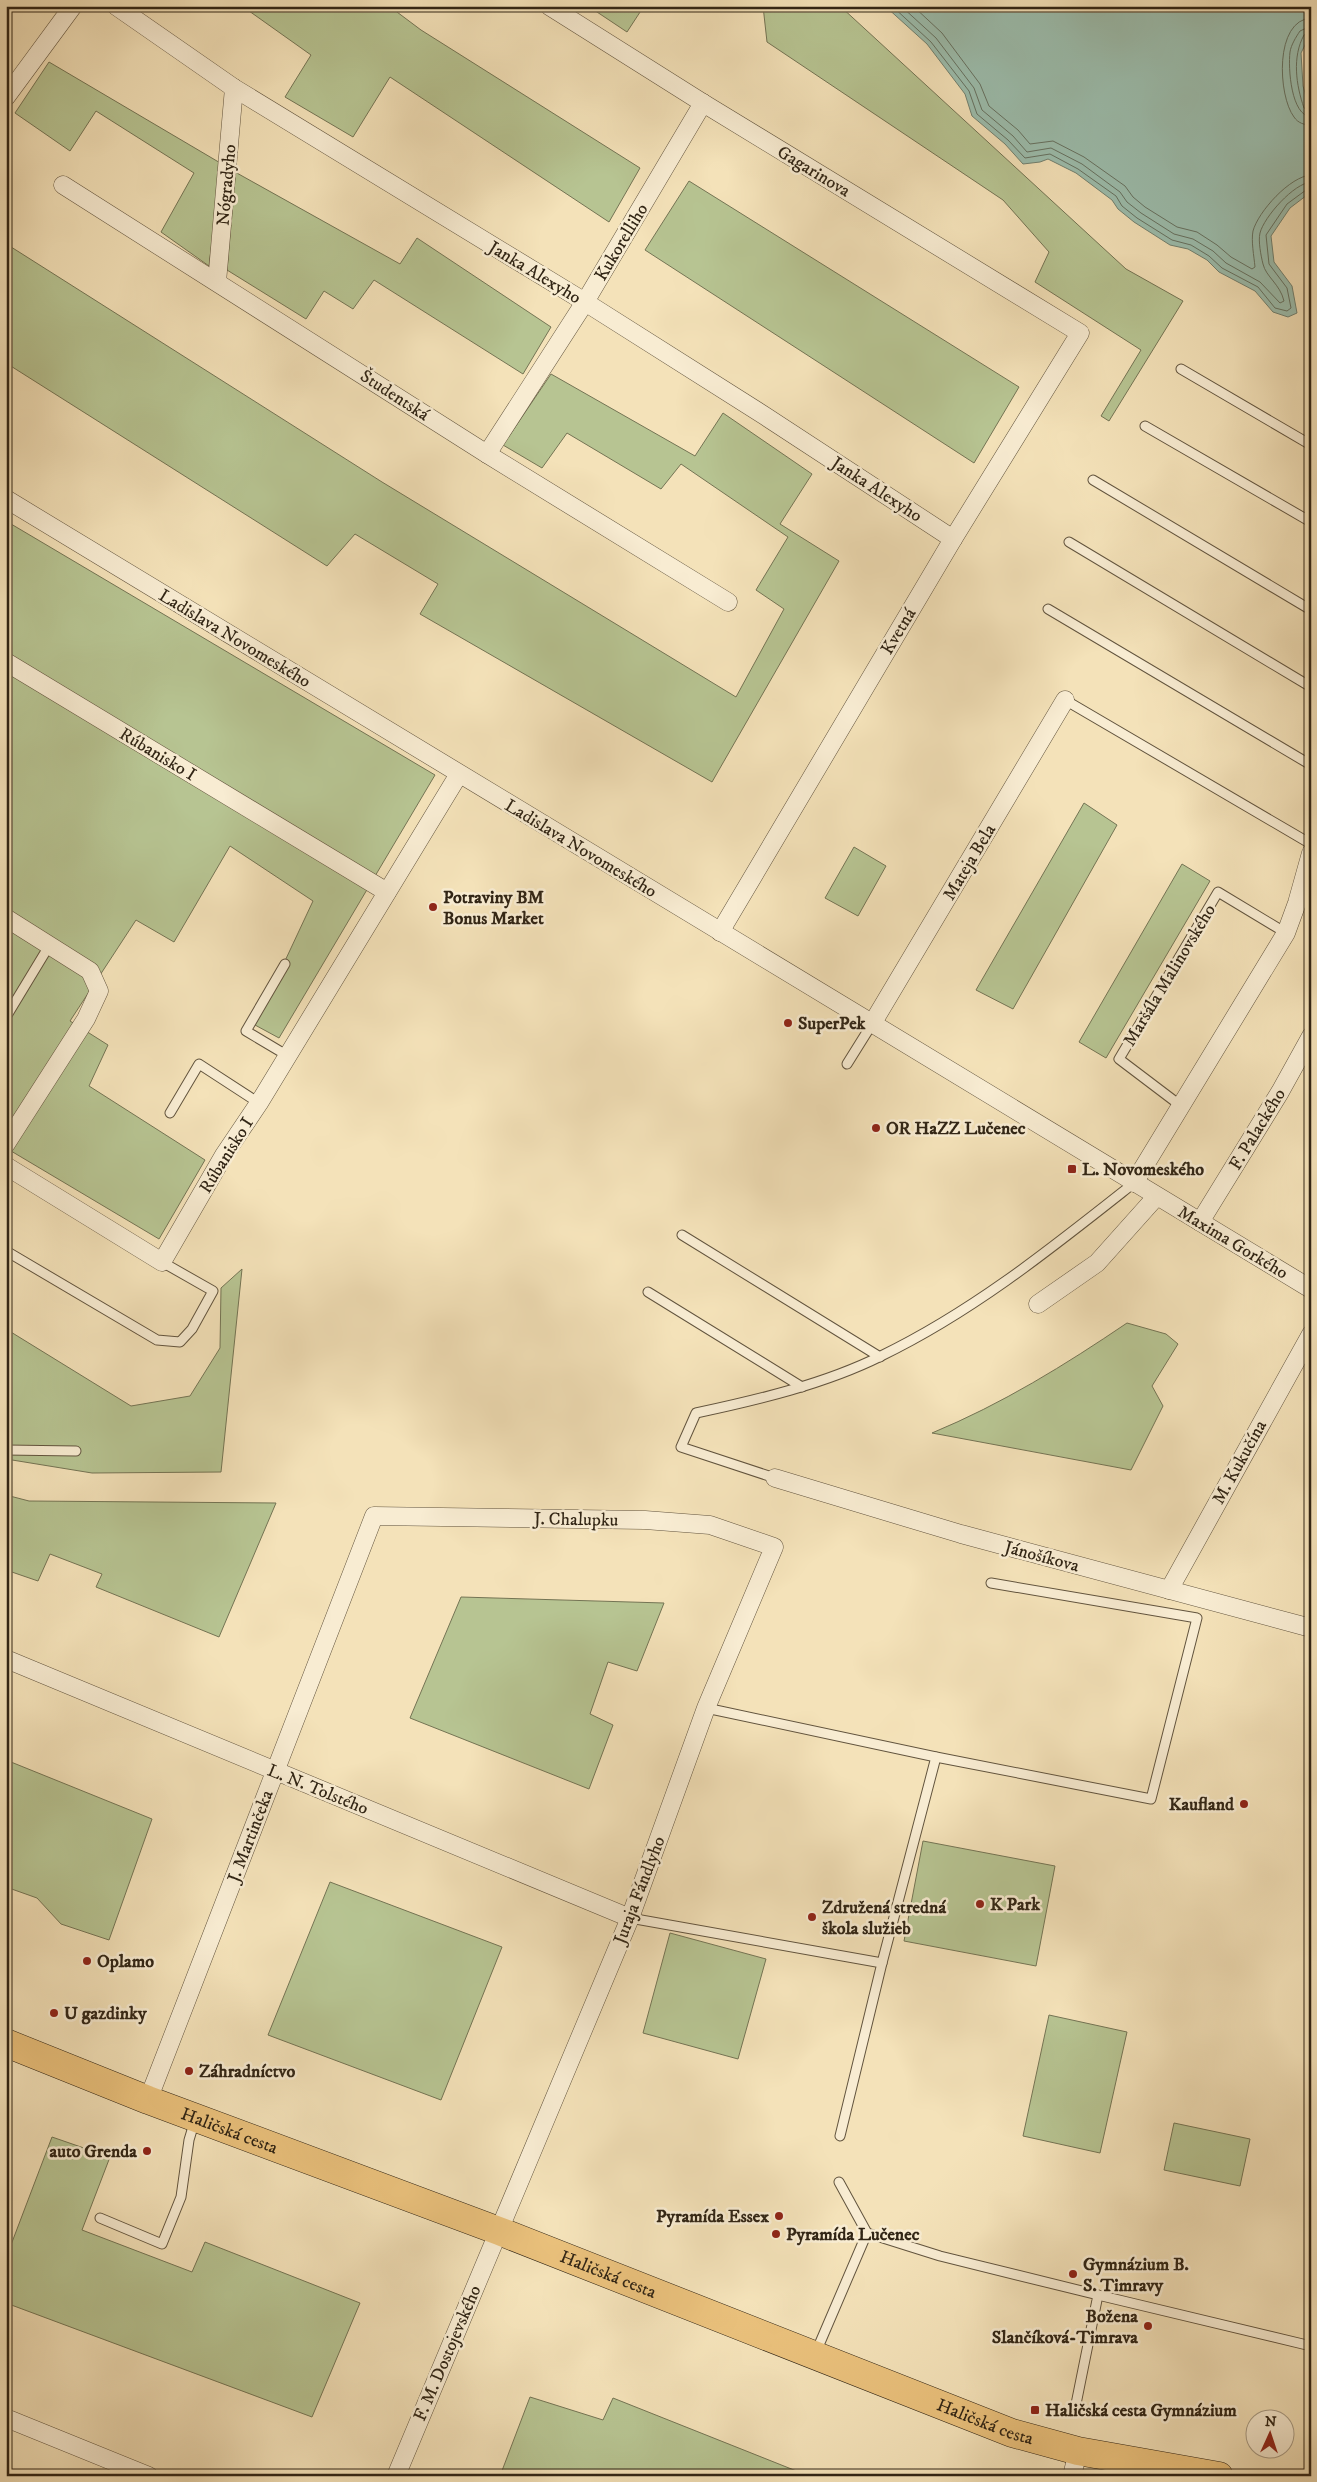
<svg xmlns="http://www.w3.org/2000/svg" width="1317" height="2482" font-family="'IM FELL DW Pica',serif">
<rect width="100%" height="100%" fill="#f4e2b9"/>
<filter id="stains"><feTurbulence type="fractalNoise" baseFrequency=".004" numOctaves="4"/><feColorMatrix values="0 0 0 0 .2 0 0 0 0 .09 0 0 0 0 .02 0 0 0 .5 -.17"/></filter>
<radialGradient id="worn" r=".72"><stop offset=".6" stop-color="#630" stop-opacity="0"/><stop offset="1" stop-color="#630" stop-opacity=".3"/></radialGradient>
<g fill="#b7c492" stroke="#747454">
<polygon points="242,6 389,6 421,30 640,168 609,222 390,77 353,137 285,97 311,55"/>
<polygon points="588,6 644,6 627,32"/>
<polygon points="763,6 840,6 1126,269 1183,301 1109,421 1101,416 1141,350 1035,282 1049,252 1003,200 767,42"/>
<polygon points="49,62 222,164 209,266 161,232 194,173 96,111 70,151 15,113"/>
<polygon points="235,172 400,264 417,238 551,327 523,374 374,280 353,309 324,291 306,319 227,270"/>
<polygon points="689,181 1019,387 974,463 645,250"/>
<polygon points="8,245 382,482 736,697 784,609 756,590 788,537 681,464 661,489 567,433 542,468 503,445 551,374 695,456 723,413 812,474 780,524 839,561 712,782 420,614 438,584 355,534 327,566 6,363 6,249"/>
<polygon points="6,521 435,775 279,1038 255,1025 313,901 230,846 174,942 136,920 70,1021 108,1045 89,1086 205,1160 159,1239 6,1148"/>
<polygon points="1084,803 1117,825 1013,1009 976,990"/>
<polygon points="854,847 886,866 858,916 825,898"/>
<polygon points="1182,864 1210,881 1106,1058 1079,1042"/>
<polygon points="242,1269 221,1472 92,1473 6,1459 6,1329 131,1406 190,1396 220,1348 221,1288"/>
<path d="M1127,1323l39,11 12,10 -26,42 11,20 -32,64 -199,-37c70,-29 133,-68 195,-110z"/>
<polygon points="6,1495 29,1501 276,1503 219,1637 96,1587 102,1574 50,1554 38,1581 6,1570"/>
<polygon points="461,1597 664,1603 637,1671 608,1662 590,1714 613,1725 589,1789 410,1718"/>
<polygon points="6,1760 152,1819 109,1940 61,1924 37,1898 6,1887"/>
<polygon points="923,1841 1055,1866 1036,1966 904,1941"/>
<polygon points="330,1882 502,1947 441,2100 268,2035"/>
<polygon points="670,1933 766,1959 738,2059 643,2033"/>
<polygon points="1049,2015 1127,2032 1100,2153 1023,2136"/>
<polygon points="1174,2123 1250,2139 1240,2186 1164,2170"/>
<polygon points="52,2137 110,2157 82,2230 192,2272 205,2242 360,2303 312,2417 6,2303 6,2258"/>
<polygon points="530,2397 603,2420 613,2398 809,2476 500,2476"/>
</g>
<polygon fill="#9cbeae" stroke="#718171" points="885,6 1311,6 1311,33 1301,53 1303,86 1311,114 1311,192 1290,208 1271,236 1274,262 1292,286 1297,313 1288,317 1273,312 1255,291 1219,272 1207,260 1188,249 1170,245 1134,222 1118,209 1112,200 1076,173 1048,159 1040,162 1023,164 1005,144 972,116 965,94 927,44"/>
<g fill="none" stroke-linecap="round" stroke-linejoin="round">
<g stroke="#667262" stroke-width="1">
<polyline points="892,6 931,42 969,91 977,114 1008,140 1025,158 1050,154 1078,169 1116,196 1122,206 1137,218 1172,240 1191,245 1209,256 1222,268 1258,287 1275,308 1287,311 1291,308 1287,288 1269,264 1266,235 1287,204 1306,190 1311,189"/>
<path d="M901,6l35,32 38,50 8,22 31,26 14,16 24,-4 31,16 38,28 7,10 14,11 33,21 19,5 20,12 13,12 34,19 20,21 4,-2c-4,-17 -18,-24 -21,-37 -2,-8 -5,-23 -3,-31 4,-16 34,-50 51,-51"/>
<path d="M913,6l29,27 38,51 9,22 29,24 12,14 23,-3 31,16 41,29 8,11 12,10 32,20 20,5 20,13 14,12 21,12 3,-2c-1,-11 -4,-26 -2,-36 5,-19 37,-55 58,-56"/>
<path d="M1311,18c-37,2 -33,78 -17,99 4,6 10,8 17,8"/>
<path d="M1311,26l-11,5c-4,6 -9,14 -10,21 -2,16 1,64 21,65"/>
<path d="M1311,32l-7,3c-12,22 -8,50 0,73l7,3"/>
</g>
<defs>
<g id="lane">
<polyline points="1181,369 1311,445"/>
<polyline points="1145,426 1311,522"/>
<polyline points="1093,480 1311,610"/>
<polyline points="1069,542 1311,687"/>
<polyline points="1048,609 1311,765"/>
<polyline points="1065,700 1311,844"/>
<polyline points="285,964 246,1031 288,1056"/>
<polyline points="6,1017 49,946"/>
<polyline points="847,1064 872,1024"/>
<polyline points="1181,1106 1119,1059 1218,892 1286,933"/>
<polyline points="170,1113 199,1064 259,1103"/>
<polyline points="682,1235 880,1357"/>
<polyline points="6,1251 157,1340 180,1342 192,1329 213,1291 162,1262"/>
<polyline points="648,1292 802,1387"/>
<polyline points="6,1450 76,1451"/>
<path d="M775,1478l-94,-31 15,-34c61,-13 129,-29 185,-57 93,-45 172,-109 253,-173"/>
<polyline points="706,1708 936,1757 1151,1799 1197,1618 991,1583"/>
<polyline points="630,1918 882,1963 840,2136"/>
<polyline points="882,1963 936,1757"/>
<polyline points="100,2218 162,2244 181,2197 189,2140 195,2120"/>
<polyline points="867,2233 940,2256 1098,2295 1075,2409"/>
<polyline points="1098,2295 1311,2346"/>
<polyline points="816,2352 867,2233 839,2182"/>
</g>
<g id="street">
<polyline points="116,6 234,88 585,302 765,416 953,539"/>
<polyline points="549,6 703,103 1080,333 953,539 720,932"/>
<polyline points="6,97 73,6"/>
<polyline points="63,185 487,454 728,602"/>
<polyline points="217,282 234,88"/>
<polyline points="487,454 585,302 703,103"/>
<polyline points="6,499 1311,1289"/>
<polyline points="6,662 387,892"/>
<polyline points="6,918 90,971 99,991 86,1019 6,1144"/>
<polyline points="872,1024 1065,700"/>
<polyline points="6,1166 162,1262 224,1155 259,1103 459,774"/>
<polyline points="1134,1183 1286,933 1297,903 1311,853"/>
<polyline points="1200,1222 1280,1092 1311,1036"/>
<polyline points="1038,1304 1097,1263 1156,1197"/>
<polyline points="775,1478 961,1534 1311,1628"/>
<polyline points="1169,1590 1311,1334"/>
<polyline points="6,1659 630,1918"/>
<polyline points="148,2100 374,1516 645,1520 710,1525 774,1547 706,1708 630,1918 396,2476"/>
<polyline points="6,2418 149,2476"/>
<polyline points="1072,2476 1078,2451"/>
</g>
<g id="primary">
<path id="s1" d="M6,2043l142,57 351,131 513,202 66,18 141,25"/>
</g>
</defs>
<use href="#lane" stroke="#62543e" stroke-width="11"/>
<use href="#street" stroke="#62543e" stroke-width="19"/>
<use href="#primary" stroke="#312515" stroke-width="29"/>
<use href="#lane" stroke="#f8ecd2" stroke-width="9"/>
<use href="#street" stroke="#f8ecd2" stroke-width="18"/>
<use href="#primary" stroke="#eac17c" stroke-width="28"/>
</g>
<g fill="#8f2418" stroke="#f8ecd2" stroke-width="2">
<circle cx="433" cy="907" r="5"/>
<circle cx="788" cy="1023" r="5"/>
<circle cx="876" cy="1128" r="5"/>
<rect x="1067" y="1164" width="10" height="10" rx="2.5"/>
<circle cx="1244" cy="1804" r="5"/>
<circle cx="980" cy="1904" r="5"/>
<circle cx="812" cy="1917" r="5"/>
<circle cx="87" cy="1961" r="5"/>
<circle cx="54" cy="2013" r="5"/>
<circle cx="189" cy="2071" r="5"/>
<circle cx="147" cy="2151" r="5"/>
<circle cx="779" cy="2216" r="5"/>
<circle cx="776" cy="2234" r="5"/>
<circle cx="1073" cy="2274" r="5"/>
<circle cx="1148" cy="2326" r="5"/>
<rect x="1030" y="2405" width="10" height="10" rx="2.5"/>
</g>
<g text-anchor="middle" stroke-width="5" stroke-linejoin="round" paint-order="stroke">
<g font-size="18" fill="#312515" stroke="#f8ecd2">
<text transform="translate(814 171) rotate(31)" y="6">Gagarinova</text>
<text transform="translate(226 185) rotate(-85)" y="6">Nógradyho</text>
<text transform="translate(621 242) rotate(-59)" y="6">Kukorelliho</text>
<text transform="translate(535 272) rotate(31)" y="6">Janka Alexyho</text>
<text transform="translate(395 395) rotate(33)" y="6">Študentská</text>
<text transform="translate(877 489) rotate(33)" y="6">Janka Alexyho</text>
<text transform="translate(898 631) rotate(-59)" y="6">Kvetná</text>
<text transform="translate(235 638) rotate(31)" y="6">Ladislava Novomeského</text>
<text transform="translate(158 754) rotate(31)" y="6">Rúbanisko I</text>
<text transform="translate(581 848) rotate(31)" y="6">Ladislava Novomeského</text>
<text transform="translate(969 862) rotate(-59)" y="6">Mateja Bela</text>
<text transform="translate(1169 975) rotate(-59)" y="6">Maršála Malinovského</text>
<text transform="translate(1257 1129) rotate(-59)" y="6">F. Palackého</text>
<text transform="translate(226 1155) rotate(-58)" y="6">Rúbanisko I</text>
<text transform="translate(1233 1242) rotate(31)" y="6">Maxima Gorkého</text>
<text transform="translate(1239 1462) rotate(-61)" y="6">M. Kukučína</text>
<text transform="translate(576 1519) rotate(1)" y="6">J. Chalupku</text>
<text transform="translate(1042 1556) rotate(15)" y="6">Jánošíkova</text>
<text transform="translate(318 1789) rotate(22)" y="6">L. N. Tolstého</text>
<text transform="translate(250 1836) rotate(-69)" y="6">J. Martinčeka</text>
<text transform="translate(639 1890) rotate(-69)" y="6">Juraja Fándlyho</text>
<text dy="6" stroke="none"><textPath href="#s1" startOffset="240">Haličská cesta</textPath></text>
<text dy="6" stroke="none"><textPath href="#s1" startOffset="645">Haličská cesta</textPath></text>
<text transform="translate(447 2353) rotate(-67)" y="6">F. M. Dostojevského</text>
<text dy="6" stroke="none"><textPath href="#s1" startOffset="1050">Haličská cesta</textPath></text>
</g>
<g font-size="18" font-weight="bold" fill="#312515" stroke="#f8ecd2" text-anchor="start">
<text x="443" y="903">Potraviny BM<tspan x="443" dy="21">Bonus Market</tspan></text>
<text x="798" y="1029">SuperPek</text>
<text x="886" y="1134">OR HaZZ Lučenec</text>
<text x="1082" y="1175">L. Novomeského</text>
<text x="1234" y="1810" text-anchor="end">Kaufland</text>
<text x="990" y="1910">K Park</text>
<text x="822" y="1913">Združená stredná<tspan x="822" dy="21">škola služieb</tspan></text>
<text x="97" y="1967">Oplamo</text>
<text x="64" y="2019">U gazdinky</text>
<text x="199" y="2077">Záhradníctvo</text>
<text x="137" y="2157" text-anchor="end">auto Grenda</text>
<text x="769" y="2222" text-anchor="end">Pyramída Essex</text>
<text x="786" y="2240">Pyramída Lučenec</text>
<text x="1083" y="2270">Gymnázium B.<tspan x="1083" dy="21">S. Timravy</tspan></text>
<text x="1138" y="2322" text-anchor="end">Božena<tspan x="1138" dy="21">Slančíková-Timrava</tspan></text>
<text x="1045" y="2416">Haličská cesta Gymnázium</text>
</g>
</g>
<rect width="1317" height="2482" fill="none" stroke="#f4e2b9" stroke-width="25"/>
<rect x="8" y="8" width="1302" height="2467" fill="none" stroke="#312515" stroke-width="2.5"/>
<rect x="12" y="12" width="1292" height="2457" fill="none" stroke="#312515"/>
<g transform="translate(1270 2434) rotate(3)"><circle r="24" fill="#f8ecd2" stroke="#a89c86"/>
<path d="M0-4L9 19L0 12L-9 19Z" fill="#8f2418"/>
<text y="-8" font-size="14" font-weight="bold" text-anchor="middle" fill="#312515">N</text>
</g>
<rect width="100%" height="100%" filter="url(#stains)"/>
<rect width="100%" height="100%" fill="url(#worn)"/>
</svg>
